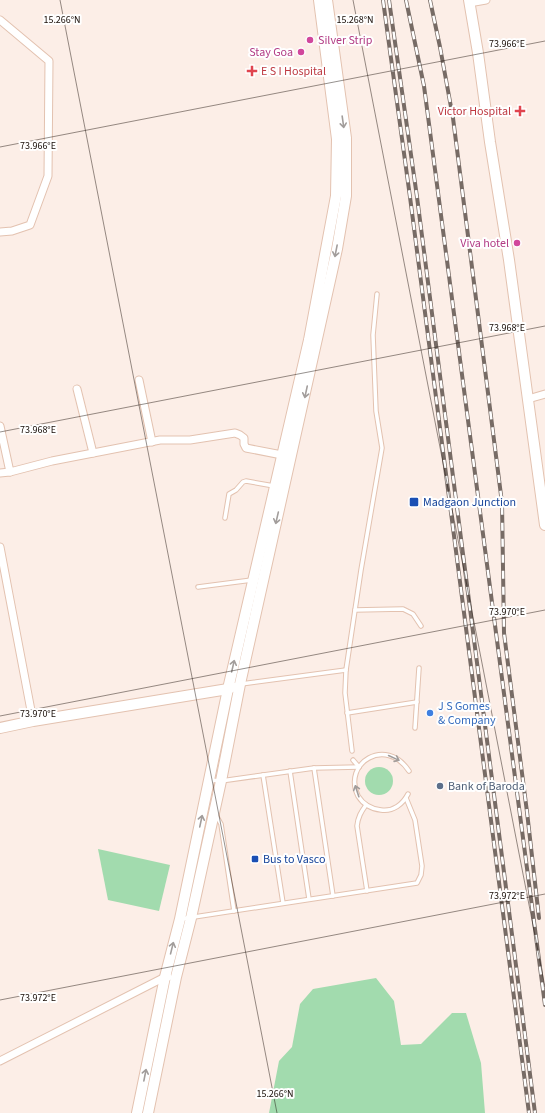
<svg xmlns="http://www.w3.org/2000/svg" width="545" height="1113" font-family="'Source Sans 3',sans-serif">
<rect width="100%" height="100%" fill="#fceee7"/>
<g fill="#a2dbae">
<circle cx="379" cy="781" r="14"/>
<polygon points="98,849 170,865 159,911 108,900"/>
<polygon points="376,978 394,1001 401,1045 421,1044 452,1013 466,1013 481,1063 485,1113 269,1113 279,1061 292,1047 300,1004 313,989"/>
</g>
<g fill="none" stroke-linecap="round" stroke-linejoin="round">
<defs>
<g id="lane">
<polyline points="225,518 229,494 236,490 243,482 246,481 274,486"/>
<polyline points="198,587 252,580"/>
<polyline points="355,610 403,609 413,614 421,626"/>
<polyline points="241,684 346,670"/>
<polyline points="347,713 417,702"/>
<polyline points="415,728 419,668"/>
<polyline points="352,751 345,693 346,670 361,570 382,448 376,411 373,335 377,294"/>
<polyline points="353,760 359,767"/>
<polyline points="314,768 333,896"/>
<polyline points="290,771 309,899"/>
<polyline points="263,775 283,903"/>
<polyline points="210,780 221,781 314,768 359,767"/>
<path d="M408,794c-5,10 -15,18 -27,16 -10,-1 -18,-6 -23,-14 -16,-33 28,-60 51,-25"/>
<path d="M366,805c-5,7 -8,12 -9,21l10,65"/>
<polyline points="216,815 221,824 234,911"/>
<polyline points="181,919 417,883 421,875 422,866 415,820 406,798"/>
</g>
<g id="street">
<polyline points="469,3 486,0"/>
<polyline points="0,20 49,61 48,176 30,225 12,231 0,232"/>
<polyline points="139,380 152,442"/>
<polyline points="77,389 93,453"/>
<polyline points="528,399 545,394"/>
<polyline points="0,426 10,472 52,461 160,440 190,440 235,433 240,435 244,438 244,444 246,448 282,455"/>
<polyline points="0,473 10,472"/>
<polyline points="0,547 33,721"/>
<polyline points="0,1061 165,977 168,977"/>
</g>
<g id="secondary">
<polyline points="469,0 478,53 490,142 509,260 545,525"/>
<polyline points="0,728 33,721 228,689 232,687"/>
<polyline points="137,1113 165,977 180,919 228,689 309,340 336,196 337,139 319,0"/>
<polyline points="148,1113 176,977 191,918 221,781 240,684 337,249 346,196 346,138 327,0"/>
</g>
</defs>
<use href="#lane" stroke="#e3c2b0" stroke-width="5.5"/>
<use href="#street" stroke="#e3c2b0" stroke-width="9"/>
<use href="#secondary" stroke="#e3c2b0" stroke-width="12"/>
<use href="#lane" stroke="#fff" stroke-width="3.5"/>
<use href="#street" stroke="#fff" stroke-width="7"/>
<use href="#secondary" stroke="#fff" stroke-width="10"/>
<defs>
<g id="rail">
<polyline points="383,0 410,197 529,1113"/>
<polyline points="389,0 417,197 535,1113"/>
<polyline points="406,0 424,86 545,1005"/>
<polyline points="430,0 440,47 453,118 502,503 504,633 527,812 539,918"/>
</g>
</defs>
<use href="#rail" stroke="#776b65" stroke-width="4"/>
<use href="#rail" stroke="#fff" stroke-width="2.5" stroke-dasharray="8" stroke-linecap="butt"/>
</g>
<defs><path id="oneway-shaft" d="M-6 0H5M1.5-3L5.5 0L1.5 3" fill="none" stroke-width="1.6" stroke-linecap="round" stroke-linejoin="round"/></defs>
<g stroke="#a29d9b">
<use href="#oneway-shaft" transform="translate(343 122) rotate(82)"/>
<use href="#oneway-shaft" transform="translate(336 251) rotate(101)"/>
<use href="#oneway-shaft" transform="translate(306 392) rotate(102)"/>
<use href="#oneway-shaft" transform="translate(277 518) rotate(103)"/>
<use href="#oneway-shaft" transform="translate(233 666) rotate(-77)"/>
<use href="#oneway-shaft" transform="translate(394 758) rotate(25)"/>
<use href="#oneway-shaft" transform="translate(357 791) rotate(-108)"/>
<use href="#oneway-shaft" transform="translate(201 821) rotate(-78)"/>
<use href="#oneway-shaft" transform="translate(172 948) rotate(-76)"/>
<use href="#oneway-shaft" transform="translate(145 1075) rotate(-79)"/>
</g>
<path fill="none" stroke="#160b05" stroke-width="1" stroke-opacity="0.45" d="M60,0l217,1113M353,0l192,987M0,147l545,-106M0,432l545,-106M0,716l545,-106M0,1000l545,-106"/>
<g fill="#d1479c" stroke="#fff" stroke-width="1.5">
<circle cx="310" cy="40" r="4"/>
<circle cx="301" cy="52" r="4"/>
<circle cx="517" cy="243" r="4"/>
</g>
<g fill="#e0444e" stroke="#fff" stroke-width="1.5">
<path d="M250 65h4v4h4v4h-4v4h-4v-4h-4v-4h4z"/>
<path d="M518 105h4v4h4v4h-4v4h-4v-4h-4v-4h4z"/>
</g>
<g fill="#1a4fb4" stroke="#fff" stroke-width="1.5">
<rect x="409" y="497" width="10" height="10" rx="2"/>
<rect x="251" y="855" width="8" height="8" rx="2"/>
</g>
<circle fill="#3f7fe0" stroke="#fff" stroke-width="1.5" cx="430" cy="713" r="4"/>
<circle fill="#5c6f8a" stroke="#fff" stroke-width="1.5" cx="440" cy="786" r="4"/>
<g text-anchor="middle" stroke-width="4" stroke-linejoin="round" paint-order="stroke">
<g font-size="12" fill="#b23c85" stroke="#fff" text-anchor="end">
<text x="318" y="44" text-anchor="start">Silver Strip</text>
<text x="293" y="56">Stay Goa</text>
<text x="509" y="247">Viva hotel</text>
</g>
<g font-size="12" fill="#be3a42" stroke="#fff" text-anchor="start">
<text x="261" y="75">E S I Hospital</text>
<text x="511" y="115" text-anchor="end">Victor Hospital</text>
</g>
<g font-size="12" fill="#164399" stroke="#fff" text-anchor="start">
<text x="423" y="506">Madgaon Junction</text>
<text x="263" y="863">Bus to Vasco</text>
</g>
<g font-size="12" fill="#366cbe" stroke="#fff" text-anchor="start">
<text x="438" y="710">J S Gomes<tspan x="438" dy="14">&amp; Company</tspan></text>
</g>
<g font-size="12" fill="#4e5e75" stroke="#fff" text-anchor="start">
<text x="448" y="790">Bank of Baroda</text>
</g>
</g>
<g font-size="10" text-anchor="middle" fill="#160b05" stroke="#fff" stroke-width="4" stroke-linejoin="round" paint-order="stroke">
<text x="62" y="23">15.266°N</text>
<text x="355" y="23">15.268°N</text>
<text x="507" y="47">73.966°E</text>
<text x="38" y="149">73.966°E</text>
<text x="507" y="331">73.968°E</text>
<text x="38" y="433">73.968°E</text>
<text x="507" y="615">73.970°E</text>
<text x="38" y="717">73.970°E</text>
<text x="507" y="899">73.972°E</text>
<text x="38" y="1001">73.972°E</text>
<text x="275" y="1097">15.266°N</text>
</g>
</svg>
